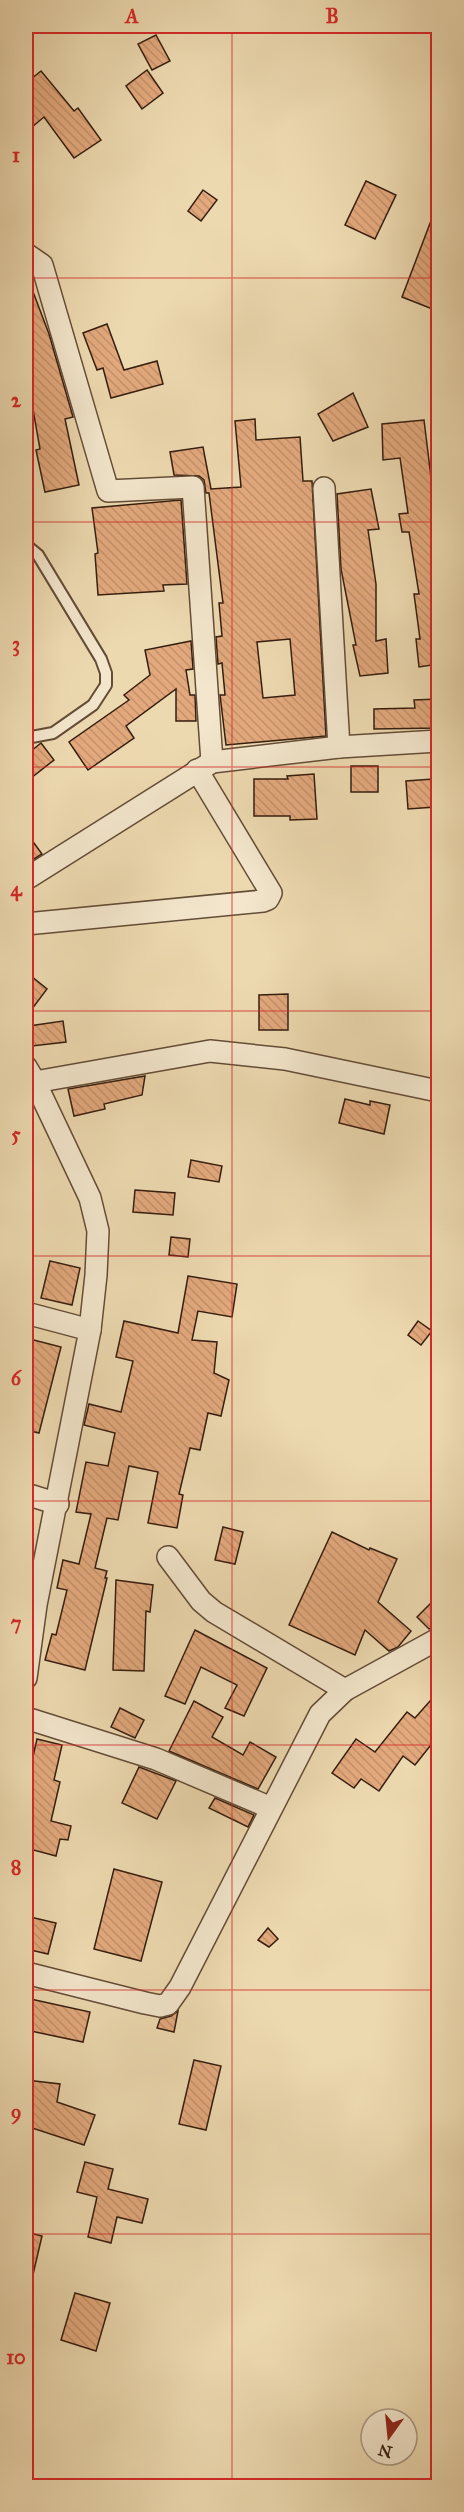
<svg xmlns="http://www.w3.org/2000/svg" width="464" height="2512" font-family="'IM FELL Great Primer',serif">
<defs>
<pattern id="building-back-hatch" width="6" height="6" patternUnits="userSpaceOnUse" patternTransform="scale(1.5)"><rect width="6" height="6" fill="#e3a97d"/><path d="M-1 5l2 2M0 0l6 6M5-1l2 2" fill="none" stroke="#c3916b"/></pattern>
</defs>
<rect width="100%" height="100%" fill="#edd9b0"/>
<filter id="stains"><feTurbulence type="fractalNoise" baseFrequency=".00333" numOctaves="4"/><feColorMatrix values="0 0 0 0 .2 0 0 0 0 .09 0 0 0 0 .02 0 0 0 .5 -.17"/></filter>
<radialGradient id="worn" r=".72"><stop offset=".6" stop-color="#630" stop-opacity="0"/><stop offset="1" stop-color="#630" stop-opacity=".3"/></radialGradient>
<g fill="url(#building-back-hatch)" stroke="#351d0e" stroke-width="1.5" fill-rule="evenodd">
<polygon points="156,35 170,61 152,70 138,44"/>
<polygon points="147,70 163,93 142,109 126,86"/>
<polygon points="41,71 74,111 78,108 101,140 74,158 44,117 26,132 26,83"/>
<polygon points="366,181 396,195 375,239 345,225"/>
<polygon points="203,190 217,200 201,221 188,211"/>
<polygon points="437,205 438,301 435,310 402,297"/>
<polygon points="27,276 49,334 73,417 65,419 79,485 45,492 36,450 40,449 26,370 26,277"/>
<polygon points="107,324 124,370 157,361 163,384 111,398 103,368 97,370 83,333"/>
<polygon points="353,393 368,427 333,441 318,414"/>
<path d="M255,419l1,21 44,-3 3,44h9l14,255 -100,9 -6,-50h5l-3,-32 -4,1 -2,-27 6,-1 -3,-33h4l-14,-110h-3l-2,-13 -5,-4 -25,-1 -4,-23 33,-5 8,42 30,-2 -6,-66zM290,639l5,56 -32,3 -6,-56z"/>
<polygon points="424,420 435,510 438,509 438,530 433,531 438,563 438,664 419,667 416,639 420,639 414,594 419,594 409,532 402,532 399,514 408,513 400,458 383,460 382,424"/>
<polygon points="371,489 379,529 368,530 376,584 376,641 386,639 388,673 360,676 353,645 356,645 341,569 337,494"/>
<polygon points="181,500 187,584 163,585 164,591 98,595 95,554 98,553 92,508"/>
<polygon points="191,641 193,669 186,670 190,695 195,695 196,721 176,721 176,689 126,726 134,738 88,770 69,742 129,700 124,695 150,675 145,650"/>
<polygon points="438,699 438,728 374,729 374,709 415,708 414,700"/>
<polygon points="41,743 54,760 26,782 26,755"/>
<rect x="351" y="766" width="27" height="26"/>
<polygon points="314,774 317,819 290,820 290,816 254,816 254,779 288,779 287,776"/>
<polygon points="433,779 435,807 408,809 406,781"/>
<polygon points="26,832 42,854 26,864"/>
<polygon points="26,972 47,989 26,1017"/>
<polygon points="288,994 288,1030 259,1030 259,995"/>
<polygon points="63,1021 66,1042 32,1046 29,1026"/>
<polygon points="145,1076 142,1095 104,1104 105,1109 74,1116 68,1089"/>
<polygon points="345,1099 370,1105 370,1101 390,1105 384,1134 339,1123"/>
<polygon points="191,1160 222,1166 219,1182 188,1177"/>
<polygon points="135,1190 175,1193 173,1215 133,1212"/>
<polygon points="171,1237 190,1239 188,1257 169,1255"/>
<polygon points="50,1261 80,1268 72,1305 41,1298"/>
<polygon points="188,1276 237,1284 232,1317 198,1311 192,1340 217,1342 214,1373 229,1380 221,1416 208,1413 200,1450 190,1448 179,1494 183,1495 177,1528 148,1523 158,1472 129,1466 118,1520 107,1518 95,1568 107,1571 105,1578 107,1578 85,1670 45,1660 52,1634 56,1635 67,1590 57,1588 63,1560 79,1564 91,1514 76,1512 86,1462 108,1466 115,1433 84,1425 89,1404 121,1412 133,1361 116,1357 124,1321 178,1333"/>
<polygon points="418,1321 432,1331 421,1345 408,1335"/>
<polygon points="26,1338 61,1347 39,1433 26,1430"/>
<polygon points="223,1527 243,1532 235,1564 215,1560"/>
<polygon points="332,1532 369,1550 370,1548 397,1559 378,1602 411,1631 398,1647 389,1651 365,1630 355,1655 289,1625"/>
<polygon points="116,1580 153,1585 150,1612 146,1611 144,1671 113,1670"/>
<polygon points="438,1596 438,1626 429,1629 417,1617"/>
<polygon points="195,1630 267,1668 244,1716 225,1708 237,1685 201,1667 185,1704 165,1696"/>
<polygon points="438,1692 438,1736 415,1765 403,1756 379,1791 361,1779 354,1788 332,1773 356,1739 375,1752 407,1712 415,1718"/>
<polygon points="194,1701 223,1717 212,1737 243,1755 250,1742 276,1757 258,1789 169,1751"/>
<polygon points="120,1708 144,1720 135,1738 111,1727"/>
<polygon points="37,1739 62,1745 54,1780 60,1782 51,1821 71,1826 68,1840 60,1839 56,1856 26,1848 26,1773 29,1774"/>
<polygon points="139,1767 176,1781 157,1819 122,1803"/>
<polygon points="215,1798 254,1815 248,1827 209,1808"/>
<polygon points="114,1869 162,1882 141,1961 94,1949"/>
<polygon points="26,1916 56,1923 48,1954 26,1949"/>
<polygon points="268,1928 278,1939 269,1947 258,1940"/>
<polygon points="26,1998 90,2012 83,2042 26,2030"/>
<polygon points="178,2011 174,2032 157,2028 160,2019 171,2016"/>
<polygon points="194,2060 221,2066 206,2130 179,2124"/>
<polygon points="26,2080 60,2084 57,2102 95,2115 84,2145 26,2126"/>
<polygon points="85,2162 113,2169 108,2189 148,2199 142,2223 117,2217 111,2243 88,2237 97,2197 77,2192"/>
<polygon points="26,2232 42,2236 31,2283 26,2282"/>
<polygon points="75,2293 110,2303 96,2351 61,2340"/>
</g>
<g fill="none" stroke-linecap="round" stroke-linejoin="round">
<defs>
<polyline id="service" points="26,545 38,555 101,659 106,673 106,685 93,705 53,733 26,738"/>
<g id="minor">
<polyline points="26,254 42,265 108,491 193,487 212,762"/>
<polyline points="324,488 339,747"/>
<polyline points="26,879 212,762 339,747 438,741"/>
<polyline points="26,924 263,901 268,899 271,893 197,770"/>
<polyline points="26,1067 35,1082 90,1198 98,1231 96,1275 90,1330 36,1605 26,1678"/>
<polyline points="35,1082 210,1051 285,1059 438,1091"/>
<polyline points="26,1313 90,1330"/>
<polyline points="26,1494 58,1504"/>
<polyline points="168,1557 201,1601 214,1612 345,1690"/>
<polyline points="26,1718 156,1759 271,1808"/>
<polyline points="26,1973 145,2003 160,2006 168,2004 180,1987 320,1714 345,1690 438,1639"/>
</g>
</defs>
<use href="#service" stroke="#634c36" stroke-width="14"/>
<use href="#minor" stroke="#634c36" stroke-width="24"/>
<use href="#service" stroke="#f3e6cc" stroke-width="10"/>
<use href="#minor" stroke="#f3e6cc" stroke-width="21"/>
</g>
<path fill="none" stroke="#d62828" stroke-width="1.5" stroke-opacity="0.55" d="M232,26v2460M26,278h412M26,522h412M26,767h412M26,1011h412M26,1256h412M26,1501h412M26,1745h412M26,1990h412M26,2234h412"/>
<rect width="464" height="2512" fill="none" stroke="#edd9b0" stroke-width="66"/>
<g transform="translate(389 2437) rotate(195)"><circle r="28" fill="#f3e6cc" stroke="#a79680" stroke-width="1.5"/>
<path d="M0-4.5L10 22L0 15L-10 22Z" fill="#8f2418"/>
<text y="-9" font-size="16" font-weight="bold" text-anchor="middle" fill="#351d0e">N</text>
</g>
<rect x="33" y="33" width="398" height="2446" fill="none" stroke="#d62828" stroke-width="2"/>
<g font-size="20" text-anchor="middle" font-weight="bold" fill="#d62828">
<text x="132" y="23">A</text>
<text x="332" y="23">B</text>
<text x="16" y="162">1</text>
<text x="16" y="407">2</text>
<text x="16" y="651">3</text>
<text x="16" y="896">4</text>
<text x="16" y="1141">5</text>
<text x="16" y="1385">6</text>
<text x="16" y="1630">7</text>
<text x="16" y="1874">8</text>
<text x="16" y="2119">9</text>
<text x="16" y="2364">10</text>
</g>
<rect width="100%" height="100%" filter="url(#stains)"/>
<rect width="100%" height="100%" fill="url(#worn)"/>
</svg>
